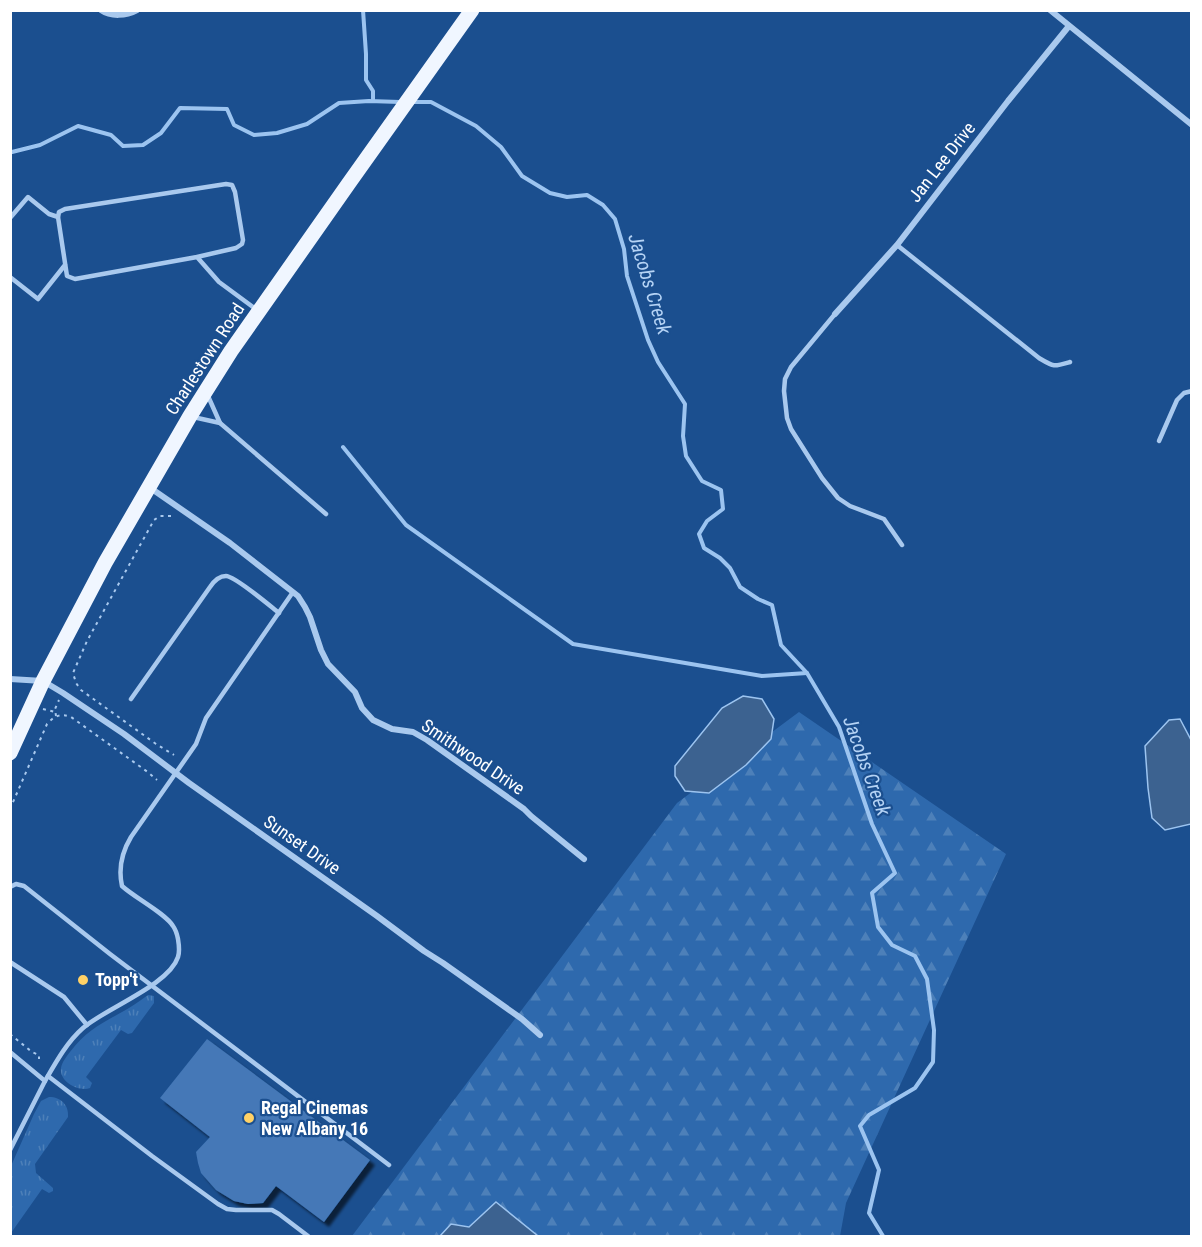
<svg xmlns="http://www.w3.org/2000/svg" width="1202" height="1247" font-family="'Roboto Condensed',sans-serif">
<defs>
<pattern id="grass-tufts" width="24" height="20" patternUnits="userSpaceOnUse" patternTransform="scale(1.5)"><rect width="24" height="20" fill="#2e69ad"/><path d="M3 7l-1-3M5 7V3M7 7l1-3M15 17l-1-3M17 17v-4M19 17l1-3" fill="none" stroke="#4d80b9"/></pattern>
<pattern id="forest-firs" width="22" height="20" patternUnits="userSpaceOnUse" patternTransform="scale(1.5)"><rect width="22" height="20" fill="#2e69ad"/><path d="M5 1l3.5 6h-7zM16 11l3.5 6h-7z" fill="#4d80b9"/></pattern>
<filter id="shadow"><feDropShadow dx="5" dy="5" stdDeviation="1.5" flood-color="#0009"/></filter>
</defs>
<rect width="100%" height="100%" fill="#1b4f8f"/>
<g fill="url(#grass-tufts)">
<path d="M148,995l6,1v7l-22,30 -4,1 -7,-4 -35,47 6,6 -2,5c-11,4 -31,-6 -29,-20 1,-6 6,-12 9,-16 18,-24 35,-30 59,-44 7,-4 13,-9 19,-13z"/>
<path d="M49,1097c12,0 20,8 19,20l-33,47 1,9 17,15v3l-4,2 -7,-4 -31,44v-67l23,-52 7,-13z"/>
</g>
<polygon fill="url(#forest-firs)" points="799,712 1006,854 846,1203 840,1236 352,1236 677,803"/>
<g fill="#3c6290" stroke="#9cc4f0" stroke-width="1.5">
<polygon points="743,696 762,699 774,719 771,739 746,765 709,793 685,791 675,776 675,766 722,708"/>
<polygon points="1180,719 1191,740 1191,824 1165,830 1152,818 1148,788 1145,746 1169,720"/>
<polygon points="496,1202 538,1236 440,1236 451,1224 469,1227"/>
</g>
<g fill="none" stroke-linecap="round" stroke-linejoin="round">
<g stroke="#9cc4f0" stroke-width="4">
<polyline points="363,10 366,54 366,80 373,91 373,101"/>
<polyline points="411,102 431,102 476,126 501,147 522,176 550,193 567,197 587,195 603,205 615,219 624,249 627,276 648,340 658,362 685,404 683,436 686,456 702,481 721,490 723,509 707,521 699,534 704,548 720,558 730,568 740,587 758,599 772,605 781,645 807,673 839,727 872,824 895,873 872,893 878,927 892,945 915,956 927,979 934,1030 933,1062 915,1088 869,1115 860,1126 879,1170 869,1213 883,1236"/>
<polyline points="10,151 12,152 40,145 78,126 111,135 123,146 143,145 161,133 180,108 227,109 234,125 254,135 277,133 307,124 339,103 369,101 400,102"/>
<polyline points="343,447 406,525 573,644 762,676 807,673"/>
</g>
</g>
<polygon fill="#4478b7" filter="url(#shadow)" points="207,1039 370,1160 324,1222 276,1186 263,1203 248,1204 234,1201 216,1190 201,1173 198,1163 196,1152 210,1137 160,1098"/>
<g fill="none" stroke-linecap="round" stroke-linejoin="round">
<g stroke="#a9c9ee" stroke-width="2" stroke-dasharray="3 4.5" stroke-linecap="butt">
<polyline points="171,516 160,516 154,520 87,641 73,673 76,683 81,690 156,744 174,755"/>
<polyline points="43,709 55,712"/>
<polyline points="56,716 55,709 59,700"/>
<path d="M10,809l37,-85c7,-8 14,-11 24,-7l78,56 8,7"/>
<polyline points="10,1034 32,1052 39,1055 39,1059"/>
</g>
<g stroke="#a9c9ee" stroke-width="4.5">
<polyline points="10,218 28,197 49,214 58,217"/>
<path d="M897,245l142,113c15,9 14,9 31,4"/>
<polyline points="197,257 236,248 242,244 243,240 235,192 232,185 226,184 65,209 59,212 58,217 67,276 75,279 197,257 219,282 257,310"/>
<polyline points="10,277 38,299 65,265"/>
<polyline points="835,314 791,367 785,379 784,391 787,418 791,429 822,478 838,498 850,506 884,519 902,545"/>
<polyline points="193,417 220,423 208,396"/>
<polyline points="220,423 326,514"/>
<polyline points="1159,441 1177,400 1184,393 1192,391"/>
<path d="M131,699l79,-112c4,-6 9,-11 16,-11 9,0 44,30 53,37"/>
<polyline points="10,887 16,884 24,886 110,954 389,1165"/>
<polyline points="10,962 64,997 87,1025"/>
<polyline points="10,1052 45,1081 10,1150"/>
<polyline points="48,1076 152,1156 218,1204 227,1209 236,1210 272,1210 279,1214 308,1236"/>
<path d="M45,1081c11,-19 22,-39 38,-53 23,-20 86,-43 95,-71 2,-6 1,-12 0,-18 -1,-5 -2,-9 -5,-13 -8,-13 -38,-28 -51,-40 -4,-18 0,-34 9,-49l65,-93 10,-26 87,-126"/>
</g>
<g stroke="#a9c9ee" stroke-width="6">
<path d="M101,10c10,7 25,6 36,0"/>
<polyline points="1050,10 1192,125"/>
<polyline points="835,314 897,245 1008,101 1069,26"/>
<polyline points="149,487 230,543 298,596 305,607 310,617 321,650 328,664 355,692 362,708 373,720 392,729 413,732 427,740 524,809 531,816 584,859"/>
<polyline points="10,679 43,681 63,693 124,734 189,783 377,916 424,951 443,963 522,1019 540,1035"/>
</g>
<polyline stroke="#f0f6ff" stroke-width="15" points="10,753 43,681 105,563 190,416 231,351 349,183 472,10"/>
</g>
<g fill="#ffd166" stroke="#1b4f8f" stroke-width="2">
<circle cx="83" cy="980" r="6"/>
<circle cx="249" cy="1118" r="6"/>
</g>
<g text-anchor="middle" stroke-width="4.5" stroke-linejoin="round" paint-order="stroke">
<g font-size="18" fill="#fff" stroke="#1b4f8f">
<text transform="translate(942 162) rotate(-52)" y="6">Jan Lee Drive</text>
<text transform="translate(205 359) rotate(-57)" y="6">Charlestown Road</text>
<text transform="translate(473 757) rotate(34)" y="6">Smithwood Drive</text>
<text transform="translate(302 845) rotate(35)" y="6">Sunset Drive</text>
</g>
<g font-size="18" font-weight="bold" fill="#fff" stroke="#1b4f8f" text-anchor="start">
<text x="95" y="986">Topp't</text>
<text x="261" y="1114">Regal Cinemas<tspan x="261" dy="21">New Albany 16</tspan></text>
</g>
<g font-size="20" font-style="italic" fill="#b5d3f5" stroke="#1b4f8f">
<text transform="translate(650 284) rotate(73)" y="7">Jacobs Creek</text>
<text transform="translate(867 766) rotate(70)" y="7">Jacobs Creek</text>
</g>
</g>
<rect width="1202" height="1247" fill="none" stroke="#ffffff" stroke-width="24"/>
</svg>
